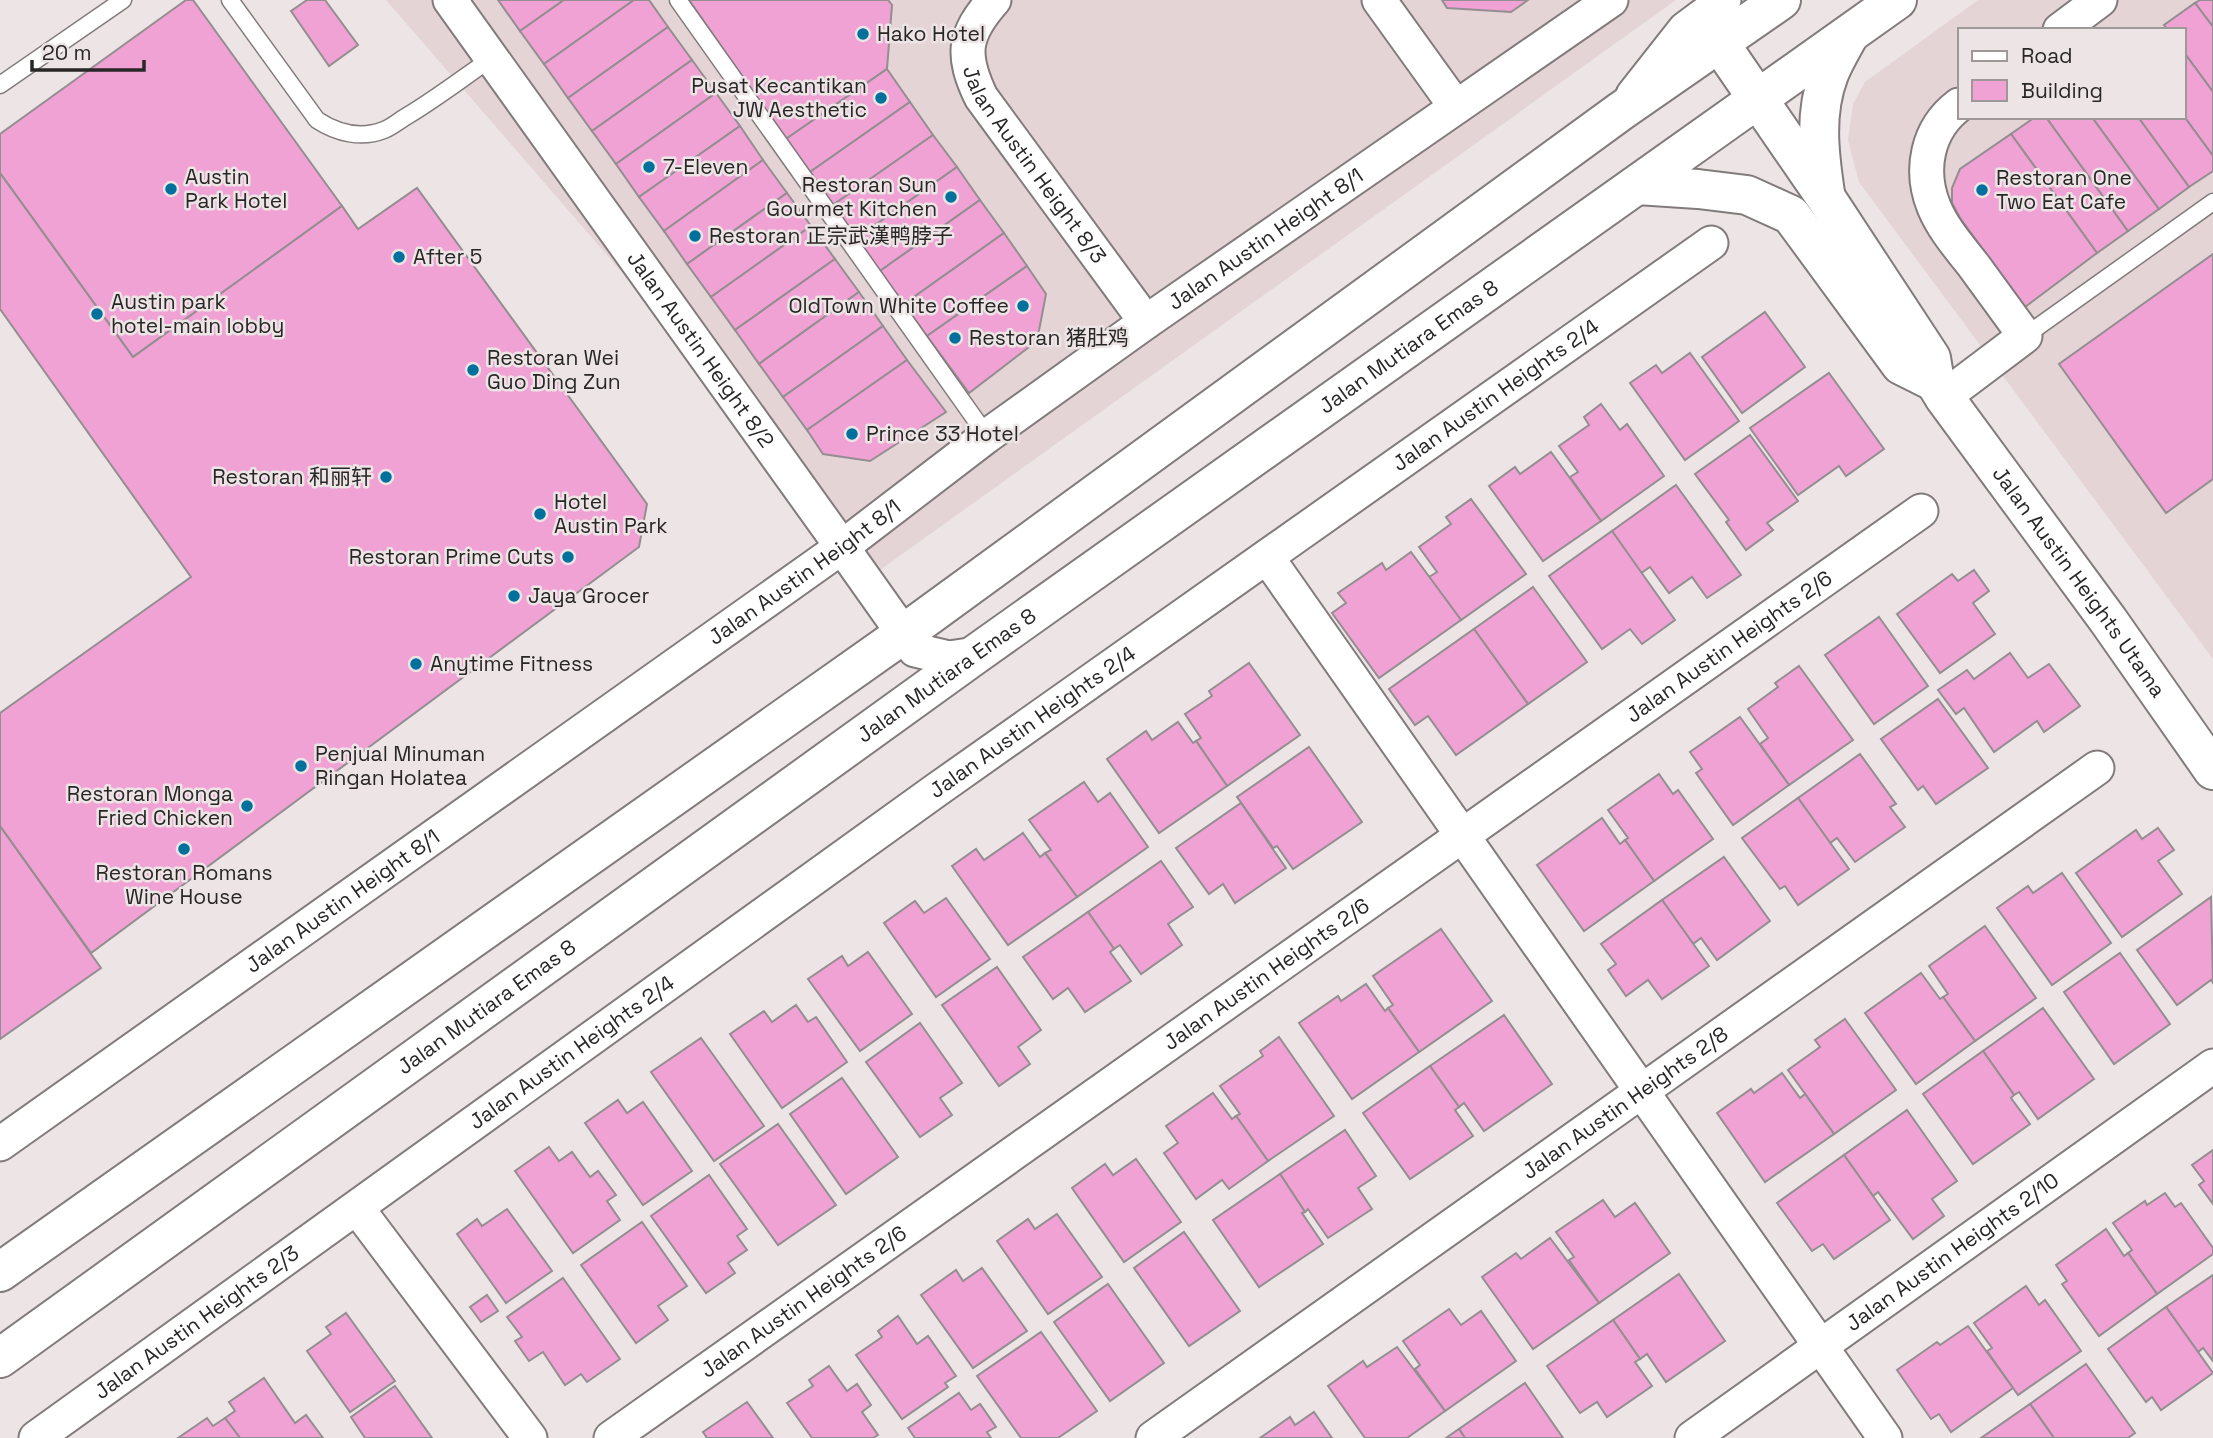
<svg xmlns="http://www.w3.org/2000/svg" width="2213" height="1438" font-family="'Space Grotesk','Noto Sans SC',sans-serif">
<rect width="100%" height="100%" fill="#ece4e5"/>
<g fill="#e4d4d6" fill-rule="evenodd">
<polygon points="386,0 1676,0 880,570"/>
<path d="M1978,0h235v659l-354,-477 -11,-42 5,-36 12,-22zM1959,30h224v87h-224z"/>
</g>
<g fill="#f0a2d4" stroke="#948e91" stroke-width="2">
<polygon points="186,0 193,0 342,206 133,357 0,173 0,134"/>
<polygon points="307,0 325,0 358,45 329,66 291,11"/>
<polygon points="498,0 564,0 520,31"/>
<polygon points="564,0 634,0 544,64 520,31"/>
<polygon points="634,0 649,0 668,27 568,98 544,64"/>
<polygon points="689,0 888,0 892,5 887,69 786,139"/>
<polygon points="1442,0 1528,0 1511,12 1447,8"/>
<polygon points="2200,0 2213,0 2213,27 2195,3"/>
<polygon points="2195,3 2213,27 2213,92 2183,51 2183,30 2168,30 2164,25"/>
<polygon points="668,27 692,60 592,131 568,98"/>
<polygon points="2183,51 2213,92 2213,156 2183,115"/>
<polygon points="692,60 716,93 616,164 592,131"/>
<polygon points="887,69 910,102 810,172 786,139"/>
<polygon points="716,93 740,126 639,197 616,164"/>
<polygon points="910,102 933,135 833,205 810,172"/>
<polygon points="2183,115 2213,156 2213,171 2189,187 2138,117 2183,117"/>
<polygon points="2035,117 2046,117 2128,231 2097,253 2011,134"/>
<polygon points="2046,117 2092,117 2159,209 2128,231"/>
<polygon points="2092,117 2138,117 2189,187 2159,209"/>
<polygon points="740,126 763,160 664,231 639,197"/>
<polygon points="2011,134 2097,253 2025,307 1960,218 1952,203 1952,188 1960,169"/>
<polygon points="933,135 957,167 857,238 833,205"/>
<polygon points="763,160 787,193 687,264 664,231"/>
<polygon points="957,167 980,200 880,271 857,238"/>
<polygon points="0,173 133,357 342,206 358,229 417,188 647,504 639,547 91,953 0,826 0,713 191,577 0,309"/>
<polygon points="787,193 811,226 711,297 687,264"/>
<polygon points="980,200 1004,233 904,304 880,271"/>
<polygon points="811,226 835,259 735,330 711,297"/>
<polygon points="1004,233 1027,266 927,336 904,304"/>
<polygon points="2213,254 2213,479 2166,513 2059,364"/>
<polygon points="835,259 859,292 759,364 735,330"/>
<polygon points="1027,266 1046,294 1037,341 969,393 927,336"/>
<polygon points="859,292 883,326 783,397 759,364"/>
<polygon points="1765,312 1805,367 1742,413 1702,357"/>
<polygon points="883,326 907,360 807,430 783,397"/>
<polygon points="1690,353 1739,421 1685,460 1630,383 1656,365 1662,373"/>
<polygon points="907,360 946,412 870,461 823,454 807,430"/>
<polygon points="1829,373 1884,449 1846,476 1839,466 1798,495 1750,428"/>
<polygon points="1601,404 1620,430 1627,424 1664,476 1601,521 1570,477 1578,472 1559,446 1589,425 1584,417"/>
<polygon points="1750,435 1798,501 1767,523 1773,530 1746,550 1726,522 1729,520 1695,474"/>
<polygon points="1551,452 1601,521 1543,561 1489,486 1515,467 1520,474"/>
<polygon points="1676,485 1741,575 1707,598 1692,577 1669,593 1650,567 1641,573 1612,531"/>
<polygon points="1471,499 1526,574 1461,620 1429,577 1437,572 1419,547 1451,524 1446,517"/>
<polygon points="1612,531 1675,620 1642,644 1630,629 1602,649 1549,576"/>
<polygon points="1411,552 1461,620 1379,678 1332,613 1346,603 1338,593 1382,563 1386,570"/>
<polygon points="1974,570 1989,591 1973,603 1995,634 1940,673 1897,614 1952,574 1958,581"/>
<polygon points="1533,587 1587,662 1528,704 1474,629"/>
<polygon points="1879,617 1928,686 1874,724 1825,655"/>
<polygon points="1474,629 1528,704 1456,755 1428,716 1415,725 1389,689"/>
<polygon points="2010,653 2028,678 2049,664 2080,706 2044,732 2037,721 1994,752 1964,708 1956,714 1938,690 1967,670 1974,679"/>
<polygon points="1249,663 1300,735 1227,786 1196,741 1201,738 1185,714 1212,696 1209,691"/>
<polygon points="1799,666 1853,740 1789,785 1760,744 1768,738 1748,709 1778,687 1775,683"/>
<polygon points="1938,699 1988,768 1936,804 1923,786 1918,790 1881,739"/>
<polygon points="1740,717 1789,785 1733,825 1696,773 1702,769 1690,752"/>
<polygon points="1178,722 1193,743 1196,741 1227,786 1159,833 1107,759 1146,731 1152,740"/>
<polygon points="1309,747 1362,822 1293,869 1277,846 1273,848 1237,797"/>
<polygon points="1860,754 1896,804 1890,807 1905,827 1855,862 1837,838 1830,843 1798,798"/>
<polygon points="1659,774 1673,794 1678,790 1713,839 1654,881 1625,840 1628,838 1608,810"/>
<polygon points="1084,782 1098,802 1110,793 1148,847 1077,897 1045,853 1051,850 1029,820"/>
<polygon points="1798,798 1849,869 1798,905 1785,886 1780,889 1742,838"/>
<polygon points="1241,803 1286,868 1235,903 1223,884 1209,894 1176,848"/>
<polygon points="1602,818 1620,844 1625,840 1654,881 1584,931 1537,865"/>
<polygon points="0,826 101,968 0,1039"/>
<polygon points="2158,828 2174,850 2158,861 2182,894 2122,937 2076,873 2136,830 2142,839"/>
<polygon points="1023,833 1040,857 1045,853 1077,897 1008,945 952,866 976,849 984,860"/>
<polygon points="1724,857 1770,921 1717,960 1701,938 1693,944 1662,900"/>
<polygon points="1161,861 1193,907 1168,924 1182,945 1141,974 1120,945 1114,949 1088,912"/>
<polygon points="2062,873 2111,943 2052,985 1997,908 2028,886 2033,893"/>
<polygon points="2211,897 2213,983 2211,980 2177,1005 2137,950"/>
<polygon points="946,898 990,959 936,997 884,923 915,901 924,913"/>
<polygon points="1662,900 1709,966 1662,999 1648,980 1626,996 1608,970 1616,964 1601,944"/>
<polygon points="1088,912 1114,949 1110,952 1131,981 1085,1012 1068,988 1053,999 1023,957"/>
<polygon points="1985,926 2036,998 1975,1041 1943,997 1948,994 1929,966"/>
<polygon points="1441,929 1492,1001 1419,1052 1388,1008 1393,1005 1373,976"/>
<polygon points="868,952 912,1014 860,1051 808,979 842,956 848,966"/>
<polygon points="2120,953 2170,1024 2114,1064 2064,992"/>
<polygon points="997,967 1041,1030 1018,1047 1030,1064 999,1086 942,1005"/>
<polygon points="1921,973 1940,999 1943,997 1975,1041 1916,1084 1865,1013"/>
<polygon points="1366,984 1385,1011 1388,1008 1419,1052 1352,1099 1299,1023 1338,996 1341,1001"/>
<polygon points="796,1005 808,1022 816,1017 847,1062 782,1108 730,1034 764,1011 772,1022"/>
<polygon points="2043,1008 2094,1079 2038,1119 2019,1092 2014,1095 1983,1051"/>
<polygon points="1504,1015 1552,1084 1484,1131 1464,1103 1459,1107 1430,1066"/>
<polygon points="1845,1019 1896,1090 1834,1134 1788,1070 1820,1047 1815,1040"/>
<polygon points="920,1023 962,1083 940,1098 952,1115 920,1137 866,1062"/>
<polygon points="1279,1037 1334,1116 1268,1161 1236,1116 1240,1114 1220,1086 1263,1056 1260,1051"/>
<polygon points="701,1038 764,1126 714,1161 651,1072"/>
<polygon points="1983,1051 2014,1095 2011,1098 2030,1124 1973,1164 1923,1094"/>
<polygon points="1430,1066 1459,1107 1455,1110 1473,1136 1410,1179 1363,1113"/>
<polygon points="1782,1073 1800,1098 1805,1094 1834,1134 1765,1182 1717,1113 1751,1089 1754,1093"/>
<polygon points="842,1078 898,1157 846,1194 790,1114"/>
<polygon points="1213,1093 1232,1119 1236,1116 1268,1161 1229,1189 1222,1180 1196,1199 1164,1153 1178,1143 1166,1126"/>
<polygon points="618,1100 627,1113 643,1102 692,1171 643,1205 585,1123"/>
<polygon points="1907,1110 1957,1181 1932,1199 1944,1216 1913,1239 1878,1192 1873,1196 1844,1155"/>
<polygon points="778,1124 836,1205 778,1245 720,1164"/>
<polygon points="1345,1130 1376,1176 1358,1188 1372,1209 1328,1238 1308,1209 1305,1212 1280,1174"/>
<polygon points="549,1147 559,1161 572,1152 590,1177 598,1171 616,1195 607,1201 620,1220 573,1253 515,1171"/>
<polygon points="2213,1150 2213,1204 2199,1185 2204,1181 2192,1165"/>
<polygon points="1844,1155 1890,1220 1834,1259 1823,1244 1812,1251 1777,1203"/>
<polygon points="1136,1159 1181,1222 1124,1262 1072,1188 1105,1164 1113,1175"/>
<polygon points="1280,1174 1305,1212 1302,1213 1323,1244 1259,1287 1213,1220"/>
<polygon points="709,1175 747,1229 737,1236 747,1250 728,1263 735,1273 706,1293 651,1216"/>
<polygon points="2165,1193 2175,1207 2181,1203 2213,1248 2213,1254 2157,1294 2128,1253 2132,1250 2113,1223 2145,1201 2147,1205"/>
<polygon points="1603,1200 1615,1217 1635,1203 1670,1253 1599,1303 1569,1260 1574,1257 1556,1232"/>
<polygon points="507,1209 552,1271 506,1303 457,1234 477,1219 482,1226"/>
<polygon points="1057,1214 1102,1277 1048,1314 997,1241 1028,1219 1035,1229"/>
<polygon points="642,1222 687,1286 658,1306 668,1320 636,1343 581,1265"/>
<polygon points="2106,1229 2124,1256 2128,1253 2157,1294 2099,1336 2062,1284 2067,1281 2056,1265"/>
<polygon points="1184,1232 1240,1311 1189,1346 1134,1268"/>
<polygon points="1550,1238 1599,1303 1533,1349 1482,1277 1516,1253 1521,1259"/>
<polygon points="982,1268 1027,1331 973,1368 921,1295 956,1270 963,1281"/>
<polygon points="1679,1274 1725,1341 1666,1382 1647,1354 1640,1359 1613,1320"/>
<polygon points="2213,1275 2213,1361 2203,1348 2198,1352 2166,1307"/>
<polygon points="563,1278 620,1359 587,1382 581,1374 565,1385 543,1352 529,1361 515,1341 522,1337 507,1317"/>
<polygon points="1108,1284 1164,1363 1110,1401 1054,1322"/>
<polygon points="2026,1286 2039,1305 2045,1300 2081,1351 2018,1395 1987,1351 1992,1348 1974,1323"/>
<polygon points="487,1295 498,1311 481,1322 470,1307"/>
<polygon points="2166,1307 2213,1373 2161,1410 2152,1397 2146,1402 2108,1349"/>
<polygon points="1449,1309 1461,1325 1481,1311 1516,1361 1445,1411 1415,1369 1420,1365 1403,1341"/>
<polygon points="346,1313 395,1381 350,1412 307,1351 331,1334 326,1327"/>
<polygon points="898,1316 917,1344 928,1336 956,1376 945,1383 948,1387 902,1419 856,1355 882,1337 878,1331"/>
<polygon points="1613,1320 1640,1359 1635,1362 1652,1386 1607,1417 1597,1402 1580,1413 1547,1366"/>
<polygon points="1968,1326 2013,1388 1951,1432 1939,1414 1931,1419 1897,1370 1937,1342 1940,1345"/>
<polygon points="1041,1332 1097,1411 1058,1438 1021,1438 977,1376"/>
<polygon points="1397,1347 1445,1411 1407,1438 1365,1438 1328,1386 1363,1361 1367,1367"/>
<polygon points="2086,1364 2135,1433 2128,1438 2054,1438 2030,1404"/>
<polygon points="829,1366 847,1391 857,1384 871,1405 862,1412 878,1435 873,1438 812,1438 787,1403 813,1386 809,1380"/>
<polygon points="264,1378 295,1423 306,1415 323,1438 240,1438 225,1418 235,1411 229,1402"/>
<polygon points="1525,1383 1563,1438 1465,1438 1459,1429"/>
<polygon points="395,1386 432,1438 365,1438 351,1417"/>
<polygon points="959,1393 971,1410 980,1404 996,1427 987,1432 991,1438 915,1438 908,1428"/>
<polygon points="747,1402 773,1438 707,1438 703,1432"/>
<polygon points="2030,1404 2054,1438 1981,1438"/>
<polygon points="1314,1412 1332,1438 1260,1438 1290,1417 1295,1425"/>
<polygon points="207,1418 213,1426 225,1418 240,1438 178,1438"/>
<polygon points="1459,1429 1465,1438 1446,1438"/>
</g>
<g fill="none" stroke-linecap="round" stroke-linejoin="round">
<defs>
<g id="lane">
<path d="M230,0l87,120c20,13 44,19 67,10 8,-3 16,-10 23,-14 30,-18 57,-39 85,-58"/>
<polyline points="678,0 987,436"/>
<polyline points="0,85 123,0"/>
<polyline points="2025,336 2213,202"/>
</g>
<g id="street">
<path id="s1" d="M450,0l392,547 73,103 34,8 27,-4"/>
<path id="s2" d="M994,0c-31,35 -33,55 -13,97l165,225"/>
<polyline points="1379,0 1456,107"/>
<polyline points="2060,30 2100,0"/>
<polyline points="1633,95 1685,29 1724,0"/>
<path d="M1944,397l81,-61c-17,-23 -34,-47 -51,-70 -14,-18 -31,-37 -40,-59 -15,-37 -7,-78 25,-102"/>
<polyline points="1267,557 1885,1438"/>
<path id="s3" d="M0,1144l842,-597 145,-111 159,-114 465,-322"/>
<polyline points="357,1208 530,1438"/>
<path id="s4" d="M36,1438l899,-647 776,-548"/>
<path id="s5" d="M611,1438l1310,-927"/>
<path id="s6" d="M1153,1438l944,-670"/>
<path id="s7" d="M1692,1438l521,-372"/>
</g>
<g id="secondary">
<path id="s8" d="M1720,44l106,154 105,160 4,24 9,15 164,223 105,150"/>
<polyline points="1637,185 1698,189 1747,195 1791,215 1901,365 1935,382"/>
<path d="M1825,193c-6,-40 -11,-80 4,-119 5,-13 13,-26 20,-39"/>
<polyline points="0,1272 902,635 1621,111 1781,0"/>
<path id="s9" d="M0,1358l976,-704 921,-654"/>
</g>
</defs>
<use href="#lane" stroke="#827b7c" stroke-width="19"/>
<use href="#street" stroke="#827b7c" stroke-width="37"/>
<use href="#secondary" stroke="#827b7c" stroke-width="42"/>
<use href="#lane" stroke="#fff" stroke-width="16"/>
<use href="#street" stroke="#fff" stroke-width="33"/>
<use href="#secondary" stroke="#fff" stroke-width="38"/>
</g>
<g fill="#02709c" stroke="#ece4e5" stroke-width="2.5">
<circle cx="863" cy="34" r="7"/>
<circle cx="881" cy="98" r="7"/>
<circle cx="649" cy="167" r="7"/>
<circle cx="171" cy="189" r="7"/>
<circle cx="1982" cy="190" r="7"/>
<circle cx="951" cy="197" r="7"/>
<circle cx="695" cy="236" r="7"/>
<circle cx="399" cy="257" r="7"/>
<circle cx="1023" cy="306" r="7"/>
<circle cx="97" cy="314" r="7"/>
<circle cx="955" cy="338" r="7"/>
<circle cx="473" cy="370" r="7"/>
<circle cx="852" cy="434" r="7"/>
<circle cx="386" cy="477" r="7"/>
<circle cx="540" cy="514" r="7"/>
<circle cx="568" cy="557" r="7"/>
<circle cx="514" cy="596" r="7"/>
<circle cx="416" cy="664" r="7"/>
<circle cx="301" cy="766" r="7"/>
<circle cx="247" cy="806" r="7"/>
<circle cx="184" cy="849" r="7"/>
</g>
<g text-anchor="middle" stroke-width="5" stroke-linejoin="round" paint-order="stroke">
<g font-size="21" fill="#282626" stroke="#ece4e5" text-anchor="start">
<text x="877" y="41">Hako Hotel</text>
<text x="867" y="93" text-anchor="end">Pusat Kecantikan<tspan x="867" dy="24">JW Aesthetic</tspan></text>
<text x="663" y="174">7-Eleven</text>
<text x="185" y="184">Austin<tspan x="185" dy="24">Park Hotel</tspan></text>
<text x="1996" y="185">Restoran One<tspan x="1996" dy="24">Two Eat Cafe</tspan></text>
<text x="937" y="192" text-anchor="end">Restoran Sun<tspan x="937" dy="24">Gourmet Kitchen</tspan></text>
<text x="709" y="243">Restoran 正宗武漢鸭脖子</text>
<text x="413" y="264">After 5</text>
<text x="111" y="309">Austin park<tspan x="111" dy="24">hotel-main lobby</tspan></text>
<text x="1009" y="313" text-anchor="end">OldTown White Coffee</text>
<text x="969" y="345">Restoran 猪肚鸡</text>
<text x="487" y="365">Restoran Wei<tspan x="487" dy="24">Guo Ding Zun</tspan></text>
<text x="866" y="441">Prince 33 Hotel</text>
<text x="372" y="484" text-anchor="end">Restoran 和丽轩</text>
<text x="554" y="509">Hotel<tspan x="554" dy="24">Austin Park</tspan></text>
<text x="554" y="564" text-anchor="end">Restoran Prime Cuts</text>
<text x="528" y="603">Jaya Grocer</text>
<text x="430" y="671">Anytime Fitness</text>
<text x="315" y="761">Penjual Minuman<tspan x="315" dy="24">Ringan Holatea</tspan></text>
<text x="233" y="801" text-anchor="end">Restoran Monga<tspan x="233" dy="24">Fried Chicken</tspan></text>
<text x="184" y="880" text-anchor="middle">Restoran Romans<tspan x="184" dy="24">Wine House</tspan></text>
</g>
<g font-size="21" fill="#282626" stroke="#ece4e5">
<text dy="7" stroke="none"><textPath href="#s2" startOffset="192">Jalan Austin Height 8/3</textPath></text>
<text dy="7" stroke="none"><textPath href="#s3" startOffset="1556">Jalan Austin Height 8/1</textPath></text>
<text dy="7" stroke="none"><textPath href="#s9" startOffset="1734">Jalan Mutiara Emas 8</textPath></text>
<text dy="7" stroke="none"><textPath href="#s1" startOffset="430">Jalan Austin Height 8/2</textPath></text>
<text dy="7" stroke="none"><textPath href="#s4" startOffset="1794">Jalan Austin Heights 2/4</textPath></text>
<text dy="7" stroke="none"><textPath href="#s3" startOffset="987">Jalan Austin Height 8/1</textPath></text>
<text dy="7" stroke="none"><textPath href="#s8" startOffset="649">Jalan Austin Heights Utama</textPath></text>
<text dy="7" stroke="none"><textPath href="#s5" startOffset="1370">Jalan Austin Heights 2/6</textPath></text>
<text dy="7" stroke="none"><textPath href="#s9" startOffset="1167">Jalan Mutiara Emas 8</textPath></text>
<text dy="7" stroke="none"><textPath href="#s4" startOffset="1227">Jalan Austin Heights 2/4</textPath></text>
<text dy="7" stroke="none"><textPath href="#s3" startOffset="420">Jalan Austin Height 8/1</textPath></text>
<text dy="7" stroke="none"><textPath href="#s5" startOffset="803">Jalan Austin Heights 2/6</textPath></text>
<text dy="7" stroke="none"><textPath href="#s9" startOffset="600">Jalan Mutiara Emas 8</textPath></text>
<text dy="7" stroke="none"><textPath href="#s4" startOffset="660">Jalan Austin Heights 2/4</textPath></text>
<text dy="7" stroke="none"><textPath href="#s6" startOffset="579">Jalan Austin Heights 2/8</textPath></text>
<text dy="7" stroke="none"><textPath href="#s7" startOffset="320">Jalan Austin Heights 2/10</textPath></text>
<text dy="7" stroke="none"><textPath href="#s5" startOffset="236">Jalan Austin Heights 2/6</textPath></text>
<text dy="7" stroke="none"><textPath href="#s4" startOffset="198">Jalan Austin Heights 2/3</textPath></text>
</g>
</g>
<rect x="1958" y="28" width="228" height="91" fill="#ece4e5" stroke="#9e9899" stroke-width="2"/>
<rect x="1972" y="51" width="35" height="10" fill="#ffffff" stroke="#9e9899" stroke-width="2"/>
<text x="2021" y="63" font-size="21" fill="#282626">Road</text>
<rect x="1972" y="80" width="35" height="21" fill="#f0a2d4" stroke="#9e9899" stroke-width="2"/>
<text x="2021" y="98" font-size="21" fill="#282626">Building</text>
<path d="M32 60v10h112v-10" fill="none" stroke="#282626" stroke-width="3.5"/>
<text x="42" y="60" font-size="21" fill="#282626" stroke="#ece4e5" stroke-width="5" paint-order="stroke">20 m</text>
</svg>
